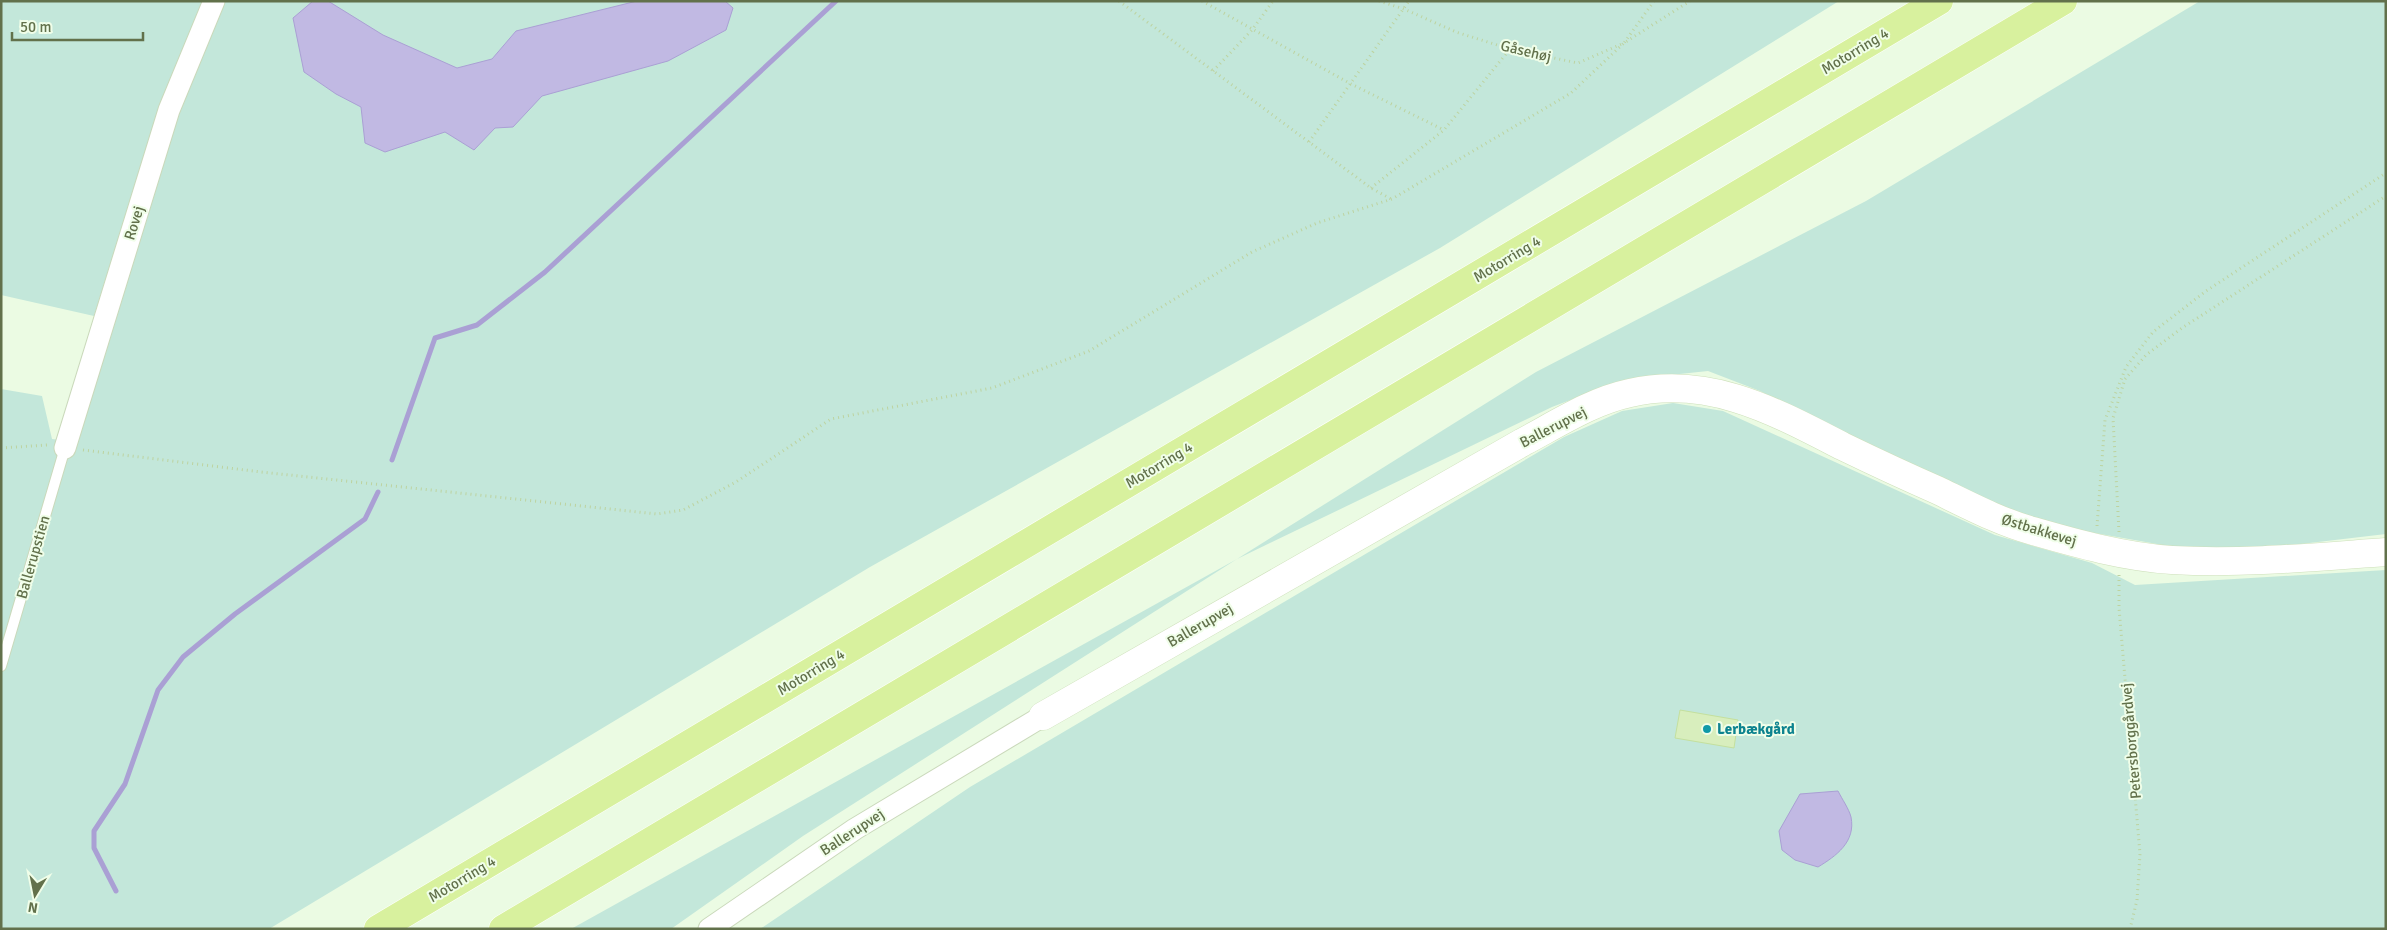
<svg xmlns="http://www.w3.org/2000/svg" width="2387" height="930" font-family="Signika,sans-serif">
<rect width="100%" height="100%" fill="#ebfbe3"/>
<g fill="#c3e7da">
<polygon points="1,1 207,1 160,105 94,316 1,295"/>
<polygon points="224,1 1839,1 1440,248 870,567 269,929 1,929 1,389 42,396 52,439 76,442 177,115"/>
<polygon points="2200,1 2386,1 2386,534 2214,554 2032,522 1944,486 1760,391 1708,371 1623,380 1552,407 1237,559 803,836 671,929 571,929 1237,559 1536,372 1866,201"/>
<polygon points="1673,403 1723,411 1995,535 2092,563 2135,585 2386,570 2386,929 760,929 970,787 1564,437 1622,411"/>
</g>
<g fill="#c1b9e3" stroke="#aaa0d4">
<polygon points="313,1 328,1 383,35 457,68 492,59 516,31 637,1 725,1 733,8 726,30 668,61 542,96 513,127 495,128 474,150 445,132 385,152 365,143 361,107 336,94 304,72 293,18"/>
<path d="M1838,791c4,8 11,18 13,26 5,25 -15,39 -33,50l-23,-7 -13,-10 -3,-19 21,-37z"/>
</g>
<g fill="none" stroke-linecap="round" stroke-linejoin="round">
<g stroke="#aaa0d4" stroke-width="5">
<polyline points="392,460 435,338 477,325 545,272 836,1"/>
<polyline points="116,891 94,848 94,831 125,784 158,690 183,657 235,614 365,519 378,492"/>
</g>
</g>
<polygon fill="#d8eebd" stroke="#c4e09e" points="1680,710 1738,720 1734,748 1675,738"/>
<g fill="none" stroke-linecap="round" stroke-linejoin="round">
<defs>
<polyline id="lane" points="1,666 65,448"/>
<g id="street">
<polyline points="65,448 169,110 214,1"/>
<polyline points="709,929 855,829 1043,716"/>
</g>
<path id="secondary" d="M1043,716l480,-274c34,-18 69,-41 107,-49 79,-18 144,18 212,53 31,15 63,30 95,44 31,15 63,32 96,41 45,13 92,26 139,29 71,4 143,-3 214,-8"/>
<g id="highway">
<polyline points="378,929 1939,1"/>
<polyline points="503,929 2063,1"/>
</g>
</defs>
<use href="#lane" stroke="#cad9bb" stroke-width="12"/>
<use href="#street" stroke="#cad9bb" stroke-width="23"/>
<use href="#secondary" stroke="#cee0bb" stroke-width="29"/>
<use href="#highway" stroke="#fff" stroke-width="29"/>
<g stroke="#bdd3a0" stroke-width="3" stroke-dasharray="1 4" stroke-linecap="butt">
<polyline points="1119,1 1371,188 1391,199"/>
<polyline points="1202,1 1351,84 1444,130"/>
<polyline points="1379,1 1404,9 1456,32 1510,49 1578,63 1624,43 1654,1"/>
<polyline points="1213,71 1252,30 1273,1"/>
<polyline points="1309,142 1409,1"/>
<polyline points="1371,188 1444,130 1510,49"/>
<polyline points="1,448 47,445"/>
<polyline points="83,450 261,472 657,514 683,510 736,482 831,419 992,388 1089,351 1252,252 1317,223 1392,199 1571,93 1624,43 1690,1"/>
<polyline points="2097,526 2105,420 2126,367 2153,332 2206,291 2386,173"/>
<polyline points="2119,532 2113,418 2125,379 2146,355 2182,328 2386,196"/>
<polyline points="2119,575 2119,608 2140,854 2137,900 2130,929"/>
</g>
<use href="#lane" stroke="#fff" stroke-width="10"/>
<use href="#street" stroke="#fff" stroke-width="21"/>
<use href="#secondary" stroke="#fff" stroke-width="28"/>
<use href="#highway" stroke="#d8f19e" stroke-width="28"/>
</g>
<circle fill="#0f9aa8" stroke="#f0fee9" stroke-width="2" cx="1707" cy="729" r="5"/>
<g text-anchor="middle" stroke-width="4" stroke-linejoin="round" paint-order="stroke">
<g font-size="15" fill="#62714b" stroke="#f0fee9">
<text transform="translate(1526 51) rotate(13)" y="5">Gåsehøj</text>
<text transform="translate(1855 51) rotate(-31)" y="5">Motorring 4</text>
<text transform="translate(134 223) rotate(-73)" y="5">Rovej</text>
<text transform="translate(1507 259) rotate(-31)" y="5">Motorring 4</text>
<text transform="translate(1553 427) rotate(-27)" y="5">Ballerupvej</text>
<text transform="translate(1159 465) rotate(-31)" y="5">Motorring 4</text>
<text transform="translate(2039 530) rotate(17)" y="5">Østbakkevej</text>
<text transform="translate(33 557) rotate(-74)" y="5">Ballerupstien</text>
<text transform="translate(1200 625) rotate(-30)" y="5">Ballerupvej</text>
<text transform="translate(811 672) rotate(-31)" y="5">Motorring 4</text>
<text transform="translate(2131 741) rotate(-95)" y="5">Petersborggårdvej</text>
<text transform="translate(852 832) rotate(-33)" y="5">Ballerupvej</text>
<text transform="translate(462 879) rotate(-31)" y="5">Motorring 4</text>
</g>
<g font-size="15" font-weight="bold" fill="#0d838f" stroke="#f0fee9" text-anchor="start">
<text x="1717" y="734">Lerbækgård</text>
</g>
</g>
<rect width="2387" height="930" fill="none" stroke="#62714b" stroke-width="5"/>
<g transform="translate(35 895) rotate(190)" stroke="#f0fee9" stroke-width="4" paint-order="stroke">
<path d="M0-4L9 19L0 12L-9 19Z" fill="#62714b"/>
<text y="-8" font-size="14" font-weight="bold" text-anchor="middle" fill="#62714b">N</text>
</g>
<path d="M12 32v8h131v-8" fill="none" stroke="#62714b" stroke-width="2.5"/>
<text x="20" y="32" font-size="15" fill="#62714b" stroke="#f0fee9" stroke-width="4" paint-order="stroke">50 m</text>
</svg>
